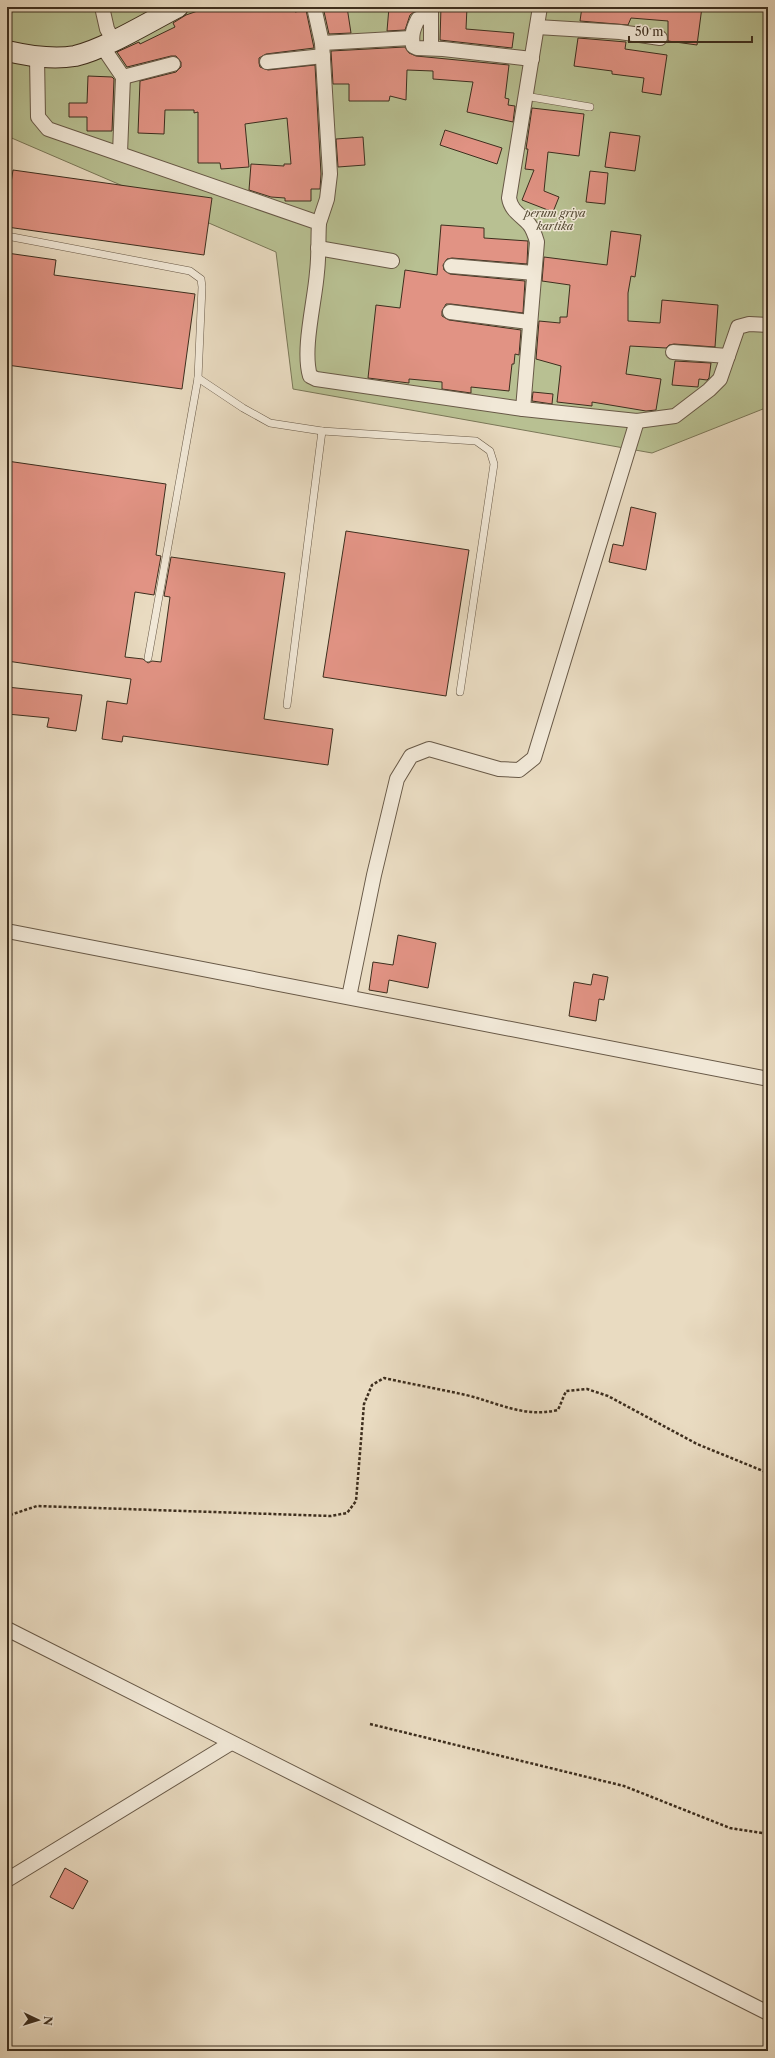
<svg xmlns="http://www.w3.org/2000/svg" width="775" height="2058" font-family="'Libre Caslon Text',serif">
<rect width="100%" height="100%" fill="#e9dbc1"/>
<filter id="stains"><feTurbulence type="fractalNoise" baseFrequency=".005" numOctaves="4"/><feColorMatrix values="0 0 0 0 .2 0 0 0 0 .09 0 0 0 0 .02 0 0 0 .5 -.17"/></filter>
<radialGradient id="worn" r=".72"><stop offset=".6" stop-color="#630" stop-opacity="0"/><stop offset="1" stop-color="#630" stop-opacity=".3"/></radialGradient>
<polygon fill="#b8c092" stroke="#7a7758" points="13,7 768,7 768,407 652,453 293,389 276,252 7,136 7,35"/>
<g fill="#e19384" stroke="#3d2e1e">
<polygon points="209,7 294,7 295,12 306,10 314,48 266,54 259,58 259,63 260,67 268,70 315,65 321,174 320,189 311,189 311,201 285,201 285,198 271,197 249,190 251,164 284,166 284,164 291,164 287,118 245,124 249,167 221,169 220,163 198,163 198,112 194,113 194,110 165,110 164,134 138,133 140,81 176,72 181,67 181,62 176,56 171,56 127,67 117,52 139,42 140,44 175,27 173,23 186,15"/>
<polygon points="323,7 347,7 351,33 329,34"/>
<polygon points="389,7 414,7 414,12 410,15 405,30 387,31"/>
<polygon points="441,7 467,7 466,29 514,33 512,48 440,40"/>
<polygon points="582,7 702,7 697,45 668,41 668,21 631,18 628,25 580,21"/>
<polygon points="578,38 626,42 625,49 667,55 661,95 642,92 644,78 612,74 612,71 574,66"/>
<polygon points="405,47 409,53 416,56 509,65 505,98 509,99 508,105 515,106 513,122 467,112 473,82 433,79 433,71 407,70 406,100 390,96 389,101 349,101 349,84 333,84 331,51"/>
<polygon points="88,76 112,77 114,79 112,131 87,131 87,117 69,117 69,103 87,103"/>
<polygon points="532,108 584,114 579,156 548,152 544,191 559,197 553,212 522,200 534,170 525,169 528,149 526,149"/>
<polygon points="445,130 502,148 497,164 440,145"/>
<polygon points="610,132 640,136 635,171 605,167"/>
<polygon points="363,137 365,165 338,167 336,139"/>
<polygon points="13,170 212,198 204,255 7,227 7,210"/>
<polygon points="590,171 608,173 605,204 586,202"/>
<polygon points="441,225 484,228 484,238 528,241 527,264 452,258 447,259 443,265 444,270 450,274 525,281 523,313 451,304 446,304 442,311 442,316 449,320 521,330 519,355 515,354 514,364 512,364 509,391 471,387 471,393 442,389 442,382 409,379 409,383 368,378 376,305 400,308 405,270 437,275"/>
<polygon points="611,231 641,235 635,277 631,276 628,293 628,321 660,323 662,300 718,305 715,347 674,344 669,345 666,348 630,346 626,374 661,379 656,410 646,411 592,402 592,406 557,402 561,366 536,359 539,321 560,323 560,317 567,317 570,285 542,281 544,257 607,265"/>
<polygon points="7,253 56,260 54,275 195,294 182,389 7,365"/>
<polygon points="675,361 711,363 709,378 707,380 699,379 698,387 672,385"/>
<polygon points="533,392 553,394 552,404 532,401"/>
<polygon points="7,461 166,484 156,555 161,556 154,595 135,592 125,657 143,659 148,663 152,661 161,662 170,597 164,596 171,557 285,573 264,719 333,729 328,765 123,736 122,742 102,739 107,701 127,704 131,679 7,661"/>
<polygon points="631,507 656,513 646,570 609,562 613,544 623,546"/>
<polygon points="346,531 469,550 446,696 323,677"/>
<polygon points="7,687 82,695 76,731 47,727 49,718 7,714"/>
<polygon points="398,935 436,943 428,988 389,980 387,993 369,990 373,962 393,965"/>
<polygon points="593,974 608,977 604,1000 599,999 596,1021 569,1016 574,982 591,985"/>
<polygon points="65,1868 88,1881 73,1909 50,1897"/>
</g>
<g fill="none" stroke-linecap="round" stroke-linejoin="round">
<defs>
<g id="lane">
<polyline points="525,96 590,107"/>
<polyline points="7,236 190,271 201,279 202,287 198,378 148,658"/>
<polyline points="198,378 243,408 270,423 322,431 476,441 490,451 494,464 460,692"/>
<polyline points="287,705 322,431"/>
</g>
<g id="street">
<polyline points="102,7 107,29 113,40"/>
<polyline points="314,7 322,43 330,174 327,199 319,223"/>
<path d="M431,15l-13,4c-5,10 -7,17 -5,27l4,2 26,1 89,10"/>
<polyline points="537,27 620,32 660,38"/>
<polyline points="322,43 411,38"/>
<polyline points="102,46 123,77 120,153"/>
<polyline points="431,48 431,7"/>
<path d="M37,57l1,60 10,12 271,94c-1,16 0,33 -2,49 -2,29 -15,77 -7,104l6,3 207,30 114,12 38,-5 34,-26 11,-11 18,-52 11,-3 19,1"/>
<polyline points="267,62 323,56"/>
<polyline points="123,77 173,64"/>
<polyline points="318,248 392,261"/>
<polyline points="451,266 534,273"/>
<polyline points="450,312 529,322"/>
<polyline points="673,352 728,356"/>
<path d="M523,409l14,-167c-2,-7 -4,-13 -8,-18 -8,-9 -18,-13 -20,-26l31,-191"/>
<polyline points="7,931 768,1079"/>
<polyline points="349,997 374,875 397,779 411,756 429,749 499,769 519,770 534,758 637,421"/>
<polyline points="7,1629 768,2013"/>
<polyline points="7,1880 231,1743"/>
</g>
<path id="secondary" d="M7,51c22,5 45,9 68,5 30,-7 74,-34 103,-49"/>
</defs>
<use href="#lane" stroke="#685947" stroke-width="8"/>
<use href="#street" stroke="#685947" stroke-width="16"/>
<use href="#secondary" stroke="#3d2e1e" stroke-width="22"/>
<g stroke="#3d2e1e" stroke-width="2.5" stroke-dasharray="3 2" stroke-linecap="butt">
<path d="M7,1519l3,-4 27,-9 294,10 16,-3 9,-12 8,-97 8,-19 12,-7c27,6 55,11 82,17 33,8 57,23 92,15l8,-19 21,-2 21,7 89,48 71,29"/>
<polyline points="370,1724 624,1786 730,1828 768,1834"/>
</g>
<use href="#lane" stroke="#f1e8d7" stroke-width="7"/>
<use href="#street" stroke="#f1e8d7" stroke-width="14"/>
<use href="#secondary" stroke="#f1e8d7" stroke-width="20"/>
</g>
<g text-anchor="middle" stroke-width="3" stroke-linejoin="round" paint-order="stroke">
<g font-size="11" font-style="italic" fill="#564b35" stroke="#f1e8d7">
<text x="555" y="217">perum griya<tspan x="555" dy="13">kartika</tspan></text>
</g>
</g>
<rect width="775" height="2058" fill="none" stroke="#e9dbc1" stroke-width="24"/>
<rect x="8" y="8" width="759" height="2042" fill="none" stroke="#3d2e1e" stroke-width="2"/>
<rect x="12" y="12" width="751" height="2034" fill="none" stroke="#3d2e1e"/>
<g transform="translate(38 2020) rotate(94)" stroke="#f1e8d7" stroke-width="3" paint-order="stroke">
<path d="M0-3L7 15L0 10L-7 15Z" fill="#3d2e1e"/>
<text y="-6" font-size="11" font-weight="bold" text-anchor="middle" fill="#3d2e1e">N</text>
</g>
<path d="M629 36v6h123v-6" fill="none" stroke="#3d2e1e" stroke-width="2"/>
<text x="635" y="36" font-size="12" fill="#3d2e1e" stroke="#f1e8d7" stroke-width="3" paint-order="stroke">50 m</text>
<rect width="100%" height="100%" filter="url(#stains)"/>
<rect width="100%" height="100%" fill="url(#worn)"/>
</svg>
